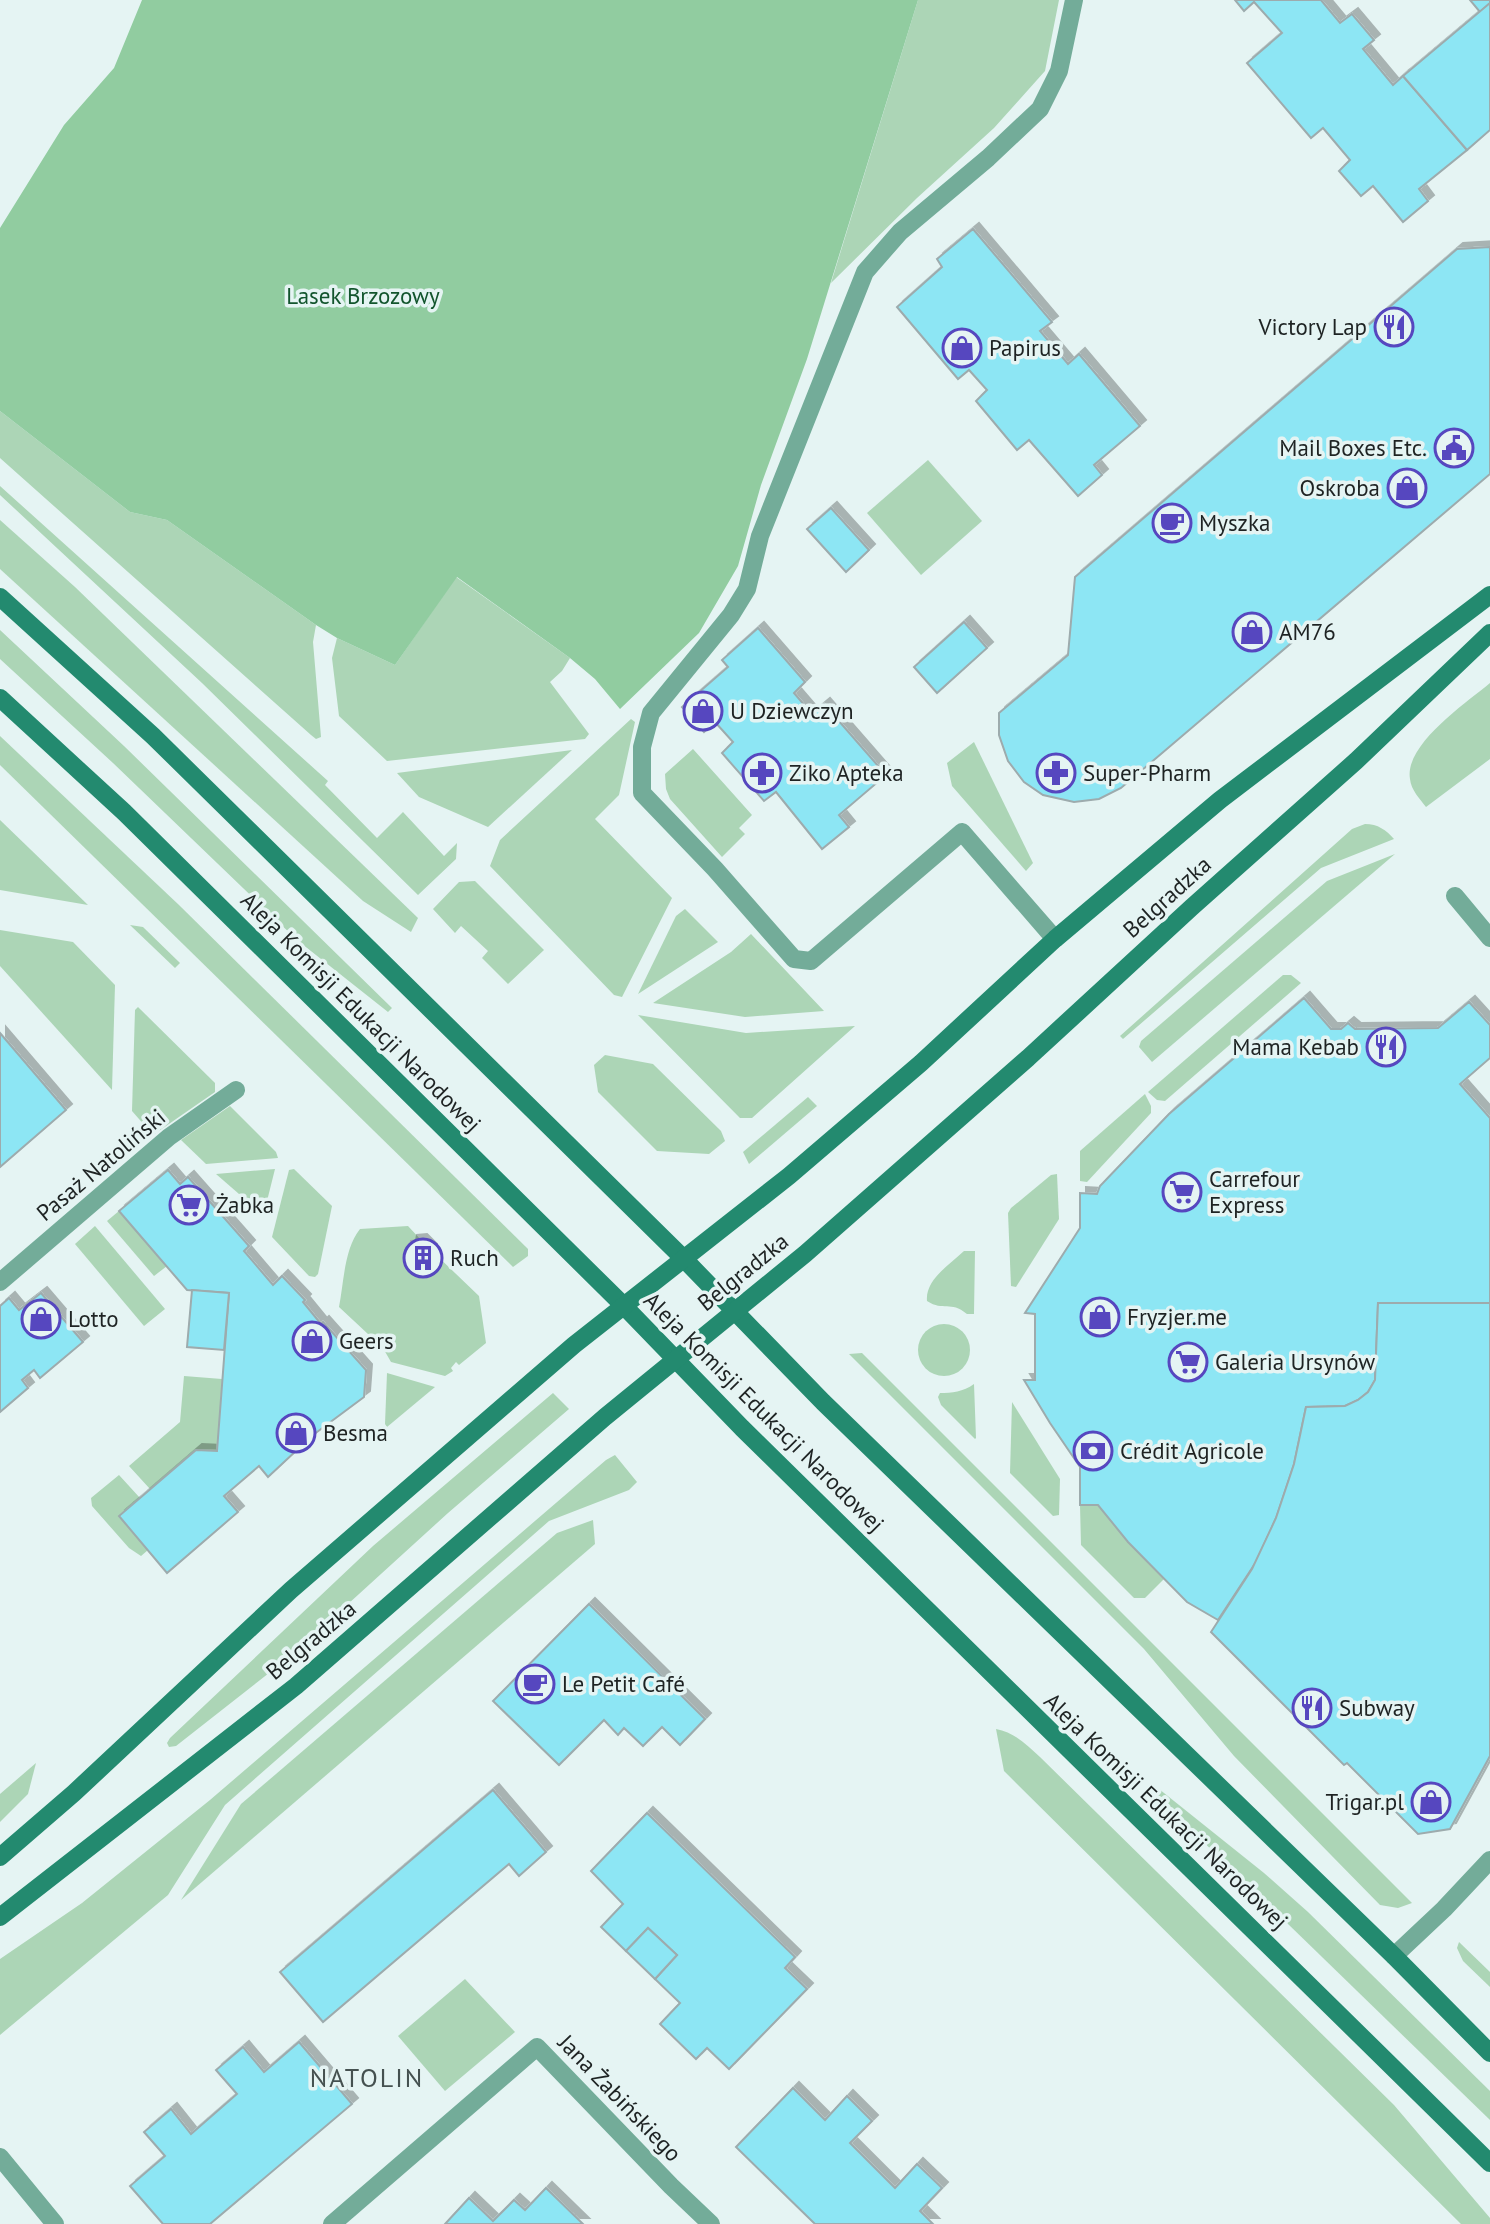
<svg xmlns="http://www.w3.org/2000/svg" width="1490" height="2224" font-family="'PT Sans',sans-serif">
<defs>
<filter id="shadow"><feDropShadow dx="6" dy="-6" stdDeviation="0" flood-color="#0004"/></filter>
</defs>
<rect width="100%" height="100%" fill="#e5f4f3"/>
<g fill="#acd5b6">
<polygon points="918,0 1059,0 1045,71 994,128 917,198 831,283"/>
<polygon points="0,411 130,512 167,520 316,625 313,642 321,737 316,739 311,735 0,458"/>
<polygon points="928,460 982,521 921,575 867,513"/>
<polygon points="0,486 328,781 325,785 377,838 403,812 444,856 457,843 456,859 418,895 202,683 0,495"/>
<polygon points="0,520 75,587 418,918 411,932 363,901 0,569"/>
<polygon points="456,577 570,658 562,671 550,682 589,734 585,739 387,761 339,716 332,658 337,638 395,665"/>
<polygon points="0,630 124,746 392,1008 388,1012 297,940 113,763 0,659"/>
<path d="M1490,683v76l-64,48c-6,-8 -15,-17 -16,-28 -6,-34 56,-76 80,-96z"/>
<polygon points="631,719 635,722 619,795 595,819 672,898 622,997 614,995 490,866 500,840"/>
<polygon points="0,736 179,905 528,1249 528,1256 513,1267 0,765"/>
<polygon points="974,742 1033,863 1026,871 952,786 947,763"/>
<polygon points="693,749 752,815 739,828 745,834 722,857 670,799 666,789 665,774"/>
<polygon points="572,750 488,827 419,797 397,773"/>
<polygon points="0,820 88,905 0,890"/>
<path d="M1365,824c13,0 21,6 29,15l-73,29 -198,171 -3,-3 232,-207z"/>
<polygon points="1395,854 1152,1062 1139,1047 1141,1041 1327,881"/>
<polygon points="475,881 544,950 508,984 482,958 488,951 461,926 455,933 433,909 459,882"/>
<polygon points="685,909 718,942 638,994 676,916"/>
<polygon points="130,925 143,927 180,963 175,968"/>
<polygon points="0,930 73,942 115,985 112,1090 0,966"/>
<polygon points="751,934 824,1011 745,1017 653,1003 731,952"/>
<polygon points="1283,975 1291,975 1301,983 1165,1101 1157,1100 1148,1092"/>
<polygon points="138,1007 215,1083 215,1092 153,1135 132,1111 135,1010"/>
<polygon points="638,1015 746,1033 855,1026 752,1118 740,1118"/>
<polygon points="605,1055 653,1064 721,1131 725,1141 709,1154 657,1151 598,1092 594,1065"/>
<polygon points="1145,1094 1151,1106 1151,1113 1087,1182 1080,1181 1080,1151"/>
<polygon points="808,1097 817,1106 749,1164 743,1152"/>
<polygon points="230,1106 276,1152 278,1158 206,1164 181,1140"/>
<polygon points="275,1169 265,1209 261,1213 216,1174"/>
<polygon points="294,1169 332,1206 318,1274 315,1277 309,1276 272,1237 289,1170"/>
<polygon points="1057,1174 1059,1219 1016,1287 1011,1286 1008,1213 1011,1208 1051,1175"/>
<polygon points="119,1211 167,1266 154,1276 107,1221"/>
<polygon points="95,1226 165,1309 144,1326 75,1244"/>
<path d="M408,1226l13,14 -10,1 -2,11 12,12h9l1,-14 48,46 7,47 -27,22 -3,-3 -5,6 2,3 -8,5 -54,-14 -8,-14 -44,-41c5,-25 5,-58 21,-78z"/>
<path d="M964,1251h11l-1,63h-7c-17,-14 -23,-2 -40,-13 -2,-21 22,-36 37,-50z"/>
<circle cx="944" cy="1350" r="26"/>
<polygon points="862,1353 1412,1903 1398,1908 1380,1905 1234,1756 1144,1649 849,1354"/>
<polygon points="387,1373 435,1387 387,1427 385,1424"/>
<polygon points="184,1376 222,1379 217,1451 196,1450 150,1489 129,1466 180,1422"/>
<path d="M974,1384l2,54 -1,1 -34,-34 -3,-8 2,-4c12,0 23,-1 34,-9z"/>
<polygon points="553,1393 569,1409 448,1513 292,1655 176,1746 169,1747 167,1743 170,1738 373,1546"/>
<polygon points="1012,1402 1060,1479 1059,1515 1053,1516 1010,1473"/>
<polygon points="615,1455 637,1482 629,1490 549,1521 225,1805 168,1895 0,2035 0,1959 82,1903 210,1800 606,1460"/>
<polygon points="119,1475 140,1498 119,1516 148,1550 141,1556 129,1548 92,1506 91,1498"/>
<polygon points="1080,1505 1098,1505 1128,1542 1164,1579 1145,1598 1134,1598 1081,1545"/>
<polygon points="593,1520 595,1544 181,1900 241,1804 557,1533"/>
<path d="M996,1729c18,3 31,16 44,28l354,348 96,113v6h-29l-457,-453z"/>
<polygon points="36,1763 28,1794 0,1822 0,1794"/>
<polygon points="1159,1789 1264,1873 1308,1912 1490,2091 1490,2120 1154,1794"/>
<polygon points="1459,1942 1490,1972 1490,1987 1463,1961 1457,1948"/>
<polygon points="465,1979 515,2032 445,2091 398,2036"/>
</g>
<polygon fill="#91cca0" points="142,0 918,0 807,359 761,485 738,566 699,633 620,709 595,679 570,658 457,577 395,665 337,638 316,625 167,520 130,512 0,411 0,228 64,125 114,68"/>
<g fill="#8de6f4" stroke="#9dabad" stroke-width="2" filter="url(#shadow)">
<polygon points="1235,0 1321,0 1340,23 1352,14 1374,40 1363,49 1393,85 1403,76 1467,150 1419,189 1428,201 1403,222 1373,186 1361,196 1339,171 1350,160 1323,128 1311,138 1247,63 1282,33 1254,2 1244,11"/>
<polygon points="1470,0 1490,0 1490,3 1480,12"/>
<polygon points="1490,3 1490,130 1467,150 1403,76"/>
<polygon points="973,229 1052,322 1040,331 1068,364 1079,354 1140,426 1094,465 1102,475 1078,496 1029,440 1017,450 976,401 987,390 969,370 958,379 897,307 942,267 937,259"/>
<polygon points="1490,247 1490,474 1121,788 1099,799 1074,802 1043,795 1024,782 1008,761 999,735 999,713 1068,655 1075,577 1457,249"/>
<polygon points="831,508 869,550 846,572 807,529"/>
<polygon points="964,622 987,648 937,693 914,667"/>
<polygon points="758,628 805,682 794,693 812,714 824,704 886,775 839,815 849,827 822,849 776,792 764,801 722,753 733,742 715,722 704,732 682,707 728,667 722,660"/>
<polygon points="1304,998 1331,1029 1341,1029 1348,1023 1355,1029 1438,1028 1469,1002 1490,1025 1490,1058 1460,1084 1490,1118 1490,1303 1378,1303 1375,1380 1368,1392 1358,1400 1345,1406 1306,1407 1294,1464 1276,1518 1256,1562 1218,1620 1187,1602 1128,1542 1098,1505 1080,1505 1080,1467 1050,1423 1024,1380 1035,1380 1035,1314 1025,1313 1080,1228 1080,1193 1097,1194 1100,1186 1169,1114"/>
<polygon points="0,1033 66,1110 0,1167"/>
<polygon points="168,1170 180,1184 188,1177 249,1246 244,1251 273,1285 282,1276 305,1300 303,1302 321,1324 323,1322 366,1370 364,1397 313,1435 268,1477 259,1466 224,1496 238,1512 167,1573 119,1516 196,1450 217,1451 229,1293 187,1290 119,1211"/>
<polygon points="421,1240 431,1250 431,1265 422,1264 409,1252 411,1241"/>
<polygon points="192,1290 229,1293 224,1350 187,1347"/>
<polygon points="41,1293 83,1342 40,1378 34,1370 22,1380 28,1388 0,1412 0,1306 9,1298 19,1310"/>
<polygon points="1378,1303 1490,1303 1490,1756 1450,1829 1418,1834 1347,1763 1344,1765 1211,1632 1252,1569 1276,1518 1294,1464 1306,1407 1345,1406 1358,1400 1368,1392 1375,1380"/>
<polygon points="589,1604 705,1719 680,1745 662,1727 643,1746 624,1728 618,1735 604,1720 559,1765 493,1701"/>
<polygon points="493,1790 546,1852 519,1876 509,1864 323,2022 280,1972"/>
<polygon points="647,1813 795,1957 785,1968 807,1989 729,2069 707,2048 696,2059 660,2024 680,2003 655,1979 677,1955 648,1928 626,1951 601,1927 623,1904 591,1871"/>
<polygon points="648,1928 677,1955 655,1979 626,1951"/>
<polygon points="299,2042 352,2104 210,2224 163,2224 130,2186 165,2156 144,2132 171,2109 191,2134 237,2094 216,2070 243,2047 264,2072"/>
<polygon points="793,2088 825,2120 847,2096 872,2121 850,2143 895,2188 917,2164 942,2188 920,2211 933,2224 815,2224 736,2147"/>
<polygon points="546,2188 583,2224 445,2224 469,2198 493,2221 514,2200 525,2210"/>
</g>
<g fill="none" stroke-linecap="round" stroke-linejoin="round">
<polyline stroke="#73ac99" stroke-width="18" points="1055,939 962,832 811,961 794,959 715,869 642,793 642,747 651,713 731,615 747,589 760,536 865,272 900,232 988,158 1040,109 1059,71 1074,0"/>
<g stroke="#73ac99" stroke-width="18">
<polyline points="1455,896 1490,938"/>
<polyline points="0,1282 169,1137 236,1090"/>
<polyline points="1394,1956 1444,1909 1490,1860"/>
<polyline points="0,2157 55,2224"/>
<polyline points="332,2224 537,2047 671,2186 711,2224"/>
</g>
<g stroke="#238a6f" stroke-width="18">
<polyline points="0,597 153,736 684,1259 823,1402 1394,1956 1490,2053"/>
<polyline points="0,698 124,812 623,1305 742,1428 1490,2163"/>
<polyline points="0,1857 74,1793 291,1590 574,1345 789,1176 921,1063 1055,939 1220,800 1490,595"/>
<polyline points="0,1917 296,1686 605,1417 805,1254 1028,1058 1192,907 1356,761 1490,633"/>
</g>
</g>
<defs>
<symbol id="restaurant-ring" viewBox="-11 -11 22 22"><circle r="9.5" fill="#e5f4f3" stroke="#5647bf" stroke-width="1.5"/><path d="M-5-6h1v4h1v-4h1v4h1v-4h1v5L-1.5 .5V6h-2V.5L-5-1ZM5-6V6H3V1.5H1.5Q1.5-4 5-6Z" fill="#5647bf"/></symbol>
<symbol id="shop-ring" viewBox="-11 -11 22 22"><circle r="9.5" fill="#e5f4f3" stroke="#5647bf" stroke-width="1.5"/><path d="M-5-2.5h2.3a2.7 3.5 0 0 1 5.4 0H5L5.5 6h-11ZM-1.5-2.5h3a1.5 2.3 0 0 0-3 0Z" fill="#5647bf"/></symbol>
<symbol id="civic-ring" viewBox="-11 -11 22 22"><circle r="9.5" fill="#e5f4f3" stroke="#5647bf" stroke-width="1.5"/><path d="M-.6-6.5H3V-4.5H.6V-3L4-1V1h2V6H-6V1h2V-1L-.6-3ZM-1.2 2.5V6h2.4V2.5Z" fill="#5647bf"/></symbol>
<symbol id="cafe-ring" viewBox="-11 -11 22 22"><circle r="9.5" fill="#e5f4f3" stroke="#5647bf" stroke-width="1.5"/><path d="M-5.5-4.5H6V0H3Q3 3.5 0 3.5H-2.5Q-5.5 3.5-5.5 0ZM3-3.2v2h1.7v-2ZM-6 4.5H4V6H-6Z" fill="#5647bf"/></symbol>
<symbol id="pharmacy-ring" viewBox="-11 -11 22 22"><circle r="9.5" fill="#e5f4f3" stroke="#5647bf" stroke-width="1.5"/><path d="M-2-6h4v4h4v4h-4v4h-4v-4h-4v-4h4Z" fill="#5647bf"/></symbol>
<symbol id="supermarket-ring" viewBox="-11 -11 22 22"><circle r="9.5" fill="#e5f4f3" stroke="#5647bf" stroke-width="1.5"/><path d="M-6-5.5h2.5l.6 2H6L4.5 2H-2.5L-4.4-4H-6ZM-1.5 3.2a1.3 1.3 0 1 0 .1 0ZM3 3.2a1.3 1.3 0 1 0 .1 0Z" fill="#5647bf"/></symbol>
<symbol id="building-ring" viewBox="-11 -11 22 22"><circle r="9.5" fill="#e5f4f3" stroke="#5647bf" stroke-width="1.5"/><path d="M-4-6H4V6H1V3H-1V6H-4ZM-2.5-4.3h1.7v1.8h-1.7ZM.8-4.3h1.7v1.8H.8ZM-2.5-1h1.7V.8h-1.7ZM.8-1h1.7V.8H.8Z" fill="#5647bf"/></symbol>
<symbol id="bank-ring" viewBox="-11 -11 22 22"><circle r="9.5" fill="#e5f4f3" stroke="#5647bf" stroke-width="1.5"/><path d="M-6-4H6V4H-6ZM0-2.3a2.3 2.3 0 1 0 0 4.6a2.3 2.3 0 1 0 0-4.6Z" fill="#5647bf"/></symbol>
</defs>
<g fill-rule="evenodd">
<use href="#restaurant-ring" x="1372" y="305" width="44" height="44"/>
<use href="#shop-ring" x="940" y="326" width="44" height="44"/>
<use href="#civic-ring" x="1432" y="426" width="44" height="44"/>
<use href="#shop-ring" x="1385" y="466" width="44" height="44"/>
<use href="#cafe-ring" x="1150" y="501" width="44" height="44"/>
<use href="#shop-ring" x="1230" y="610" width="44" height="44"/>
<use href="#shop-ring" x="681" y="689" width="44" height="44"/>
<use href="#pharmacy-ring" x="740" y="751" width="44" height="44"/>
<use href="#pharmacy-ring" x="1034" y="751" width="44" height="44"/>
<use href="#restaurant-ring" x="1364" y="1025" width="44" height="44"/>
<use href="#supermarket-ring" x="1160" y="1170" width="44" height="44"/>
<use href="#supermarket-ring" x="167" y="1183" width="44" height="44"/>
<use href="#building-ring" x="401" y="1236" width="44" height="44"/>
<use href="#shop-ring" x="1078" y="1295" width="44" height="44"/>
<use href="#shop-ring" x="19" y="1297" width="44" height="44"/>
<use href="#shop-ring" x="290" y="1319" width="44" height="44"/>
<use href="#supermarket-ring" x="1166" y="1340" width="44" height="44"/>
<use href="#shop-ring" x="274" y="1411" width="44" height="44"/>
<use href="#bank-ring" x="1071" y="1429" width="44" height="44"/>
<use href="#cafe-ring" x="513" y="1662" width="44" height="44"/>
<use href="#restaurant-ring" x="1290" y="1686" width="44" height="44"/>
<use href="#shop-ring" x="1409" y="1780" width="44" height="44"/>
</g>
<g text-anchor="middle" stroke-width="7" stroke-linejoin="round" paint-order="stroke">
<g font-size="23" fill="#12552d" stroke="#e5f4f3">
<text x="363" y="304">Lasek Brzozowy</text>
</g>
<g font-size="23" fill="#1e2323" stroke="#e5f4f3" text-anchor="start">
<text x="1367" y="335" text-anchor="end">Victory Lap</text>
<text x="989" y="356">Papirus</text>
<text x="1427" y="456" text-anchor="end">Mail Boxes Etc.</text>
<text x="1380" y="496" text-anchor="end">Oskroba</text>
<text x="1199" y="531">Myszka</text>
<text x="1279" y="640">AM76</text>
<text x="730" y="719">U Dziewczyn</text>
<text x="789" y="781">Ziko Apteka</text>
<text x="1083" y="781">Super-Pharm</text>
<text x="1359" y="1055" text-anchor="end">Mama Kebab</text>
<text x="1209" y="1187">Carrefour<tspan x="1209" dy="26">Express</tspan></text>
<text x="216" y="1213">Żabka</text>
<text x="450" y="1266">Ruch</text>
<text x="1127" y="1325">Fryzjer.me</text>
<text x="68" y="1327">Lotto</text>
<text x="339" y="1349">Geers</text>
<text x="1215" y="1370">Galeria Ursynów</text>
<text x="323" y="1441">Besma</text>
<text x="1120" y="1459">Crédit Agricole</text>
<text x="562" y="1692">Le Petit Café</text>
<text x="1339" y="1716">Subway</text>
<text x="1404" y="1810" text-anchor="end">Trigar.pl</text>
</g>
<g font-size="23" fill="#1e2323" stroke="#e5f4f3">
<text transform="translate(1167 897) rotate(-42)" y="8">Belgradzka</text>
<text transform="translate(361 1012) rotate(45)" y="8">Aleja Komisji Edukacji Narodowej</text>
<text transform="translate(101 1165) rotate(-40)" y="8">Pasaż Natoliński</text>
<text transform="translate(743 1272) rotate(-39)" y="8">Belgradzka</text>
<text transform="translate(764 1412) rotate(45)" y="8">Aleja Komisji Edukacji Narodowej</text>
<text transform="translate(311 1640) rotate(-40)" y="8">Belgradzka</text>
<text transform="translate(1166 1811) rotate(44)" y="8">Aleja Komisji Edukacji Narodowej</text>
<text transform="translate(620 2098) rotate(46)" y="8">Jana Żabińskiego</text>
</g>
<g font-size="26" letter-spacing="2" fill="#455150" stroke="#e5f4f3">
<text x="367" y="2087">NATOLIN</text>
</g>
</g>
</svg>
